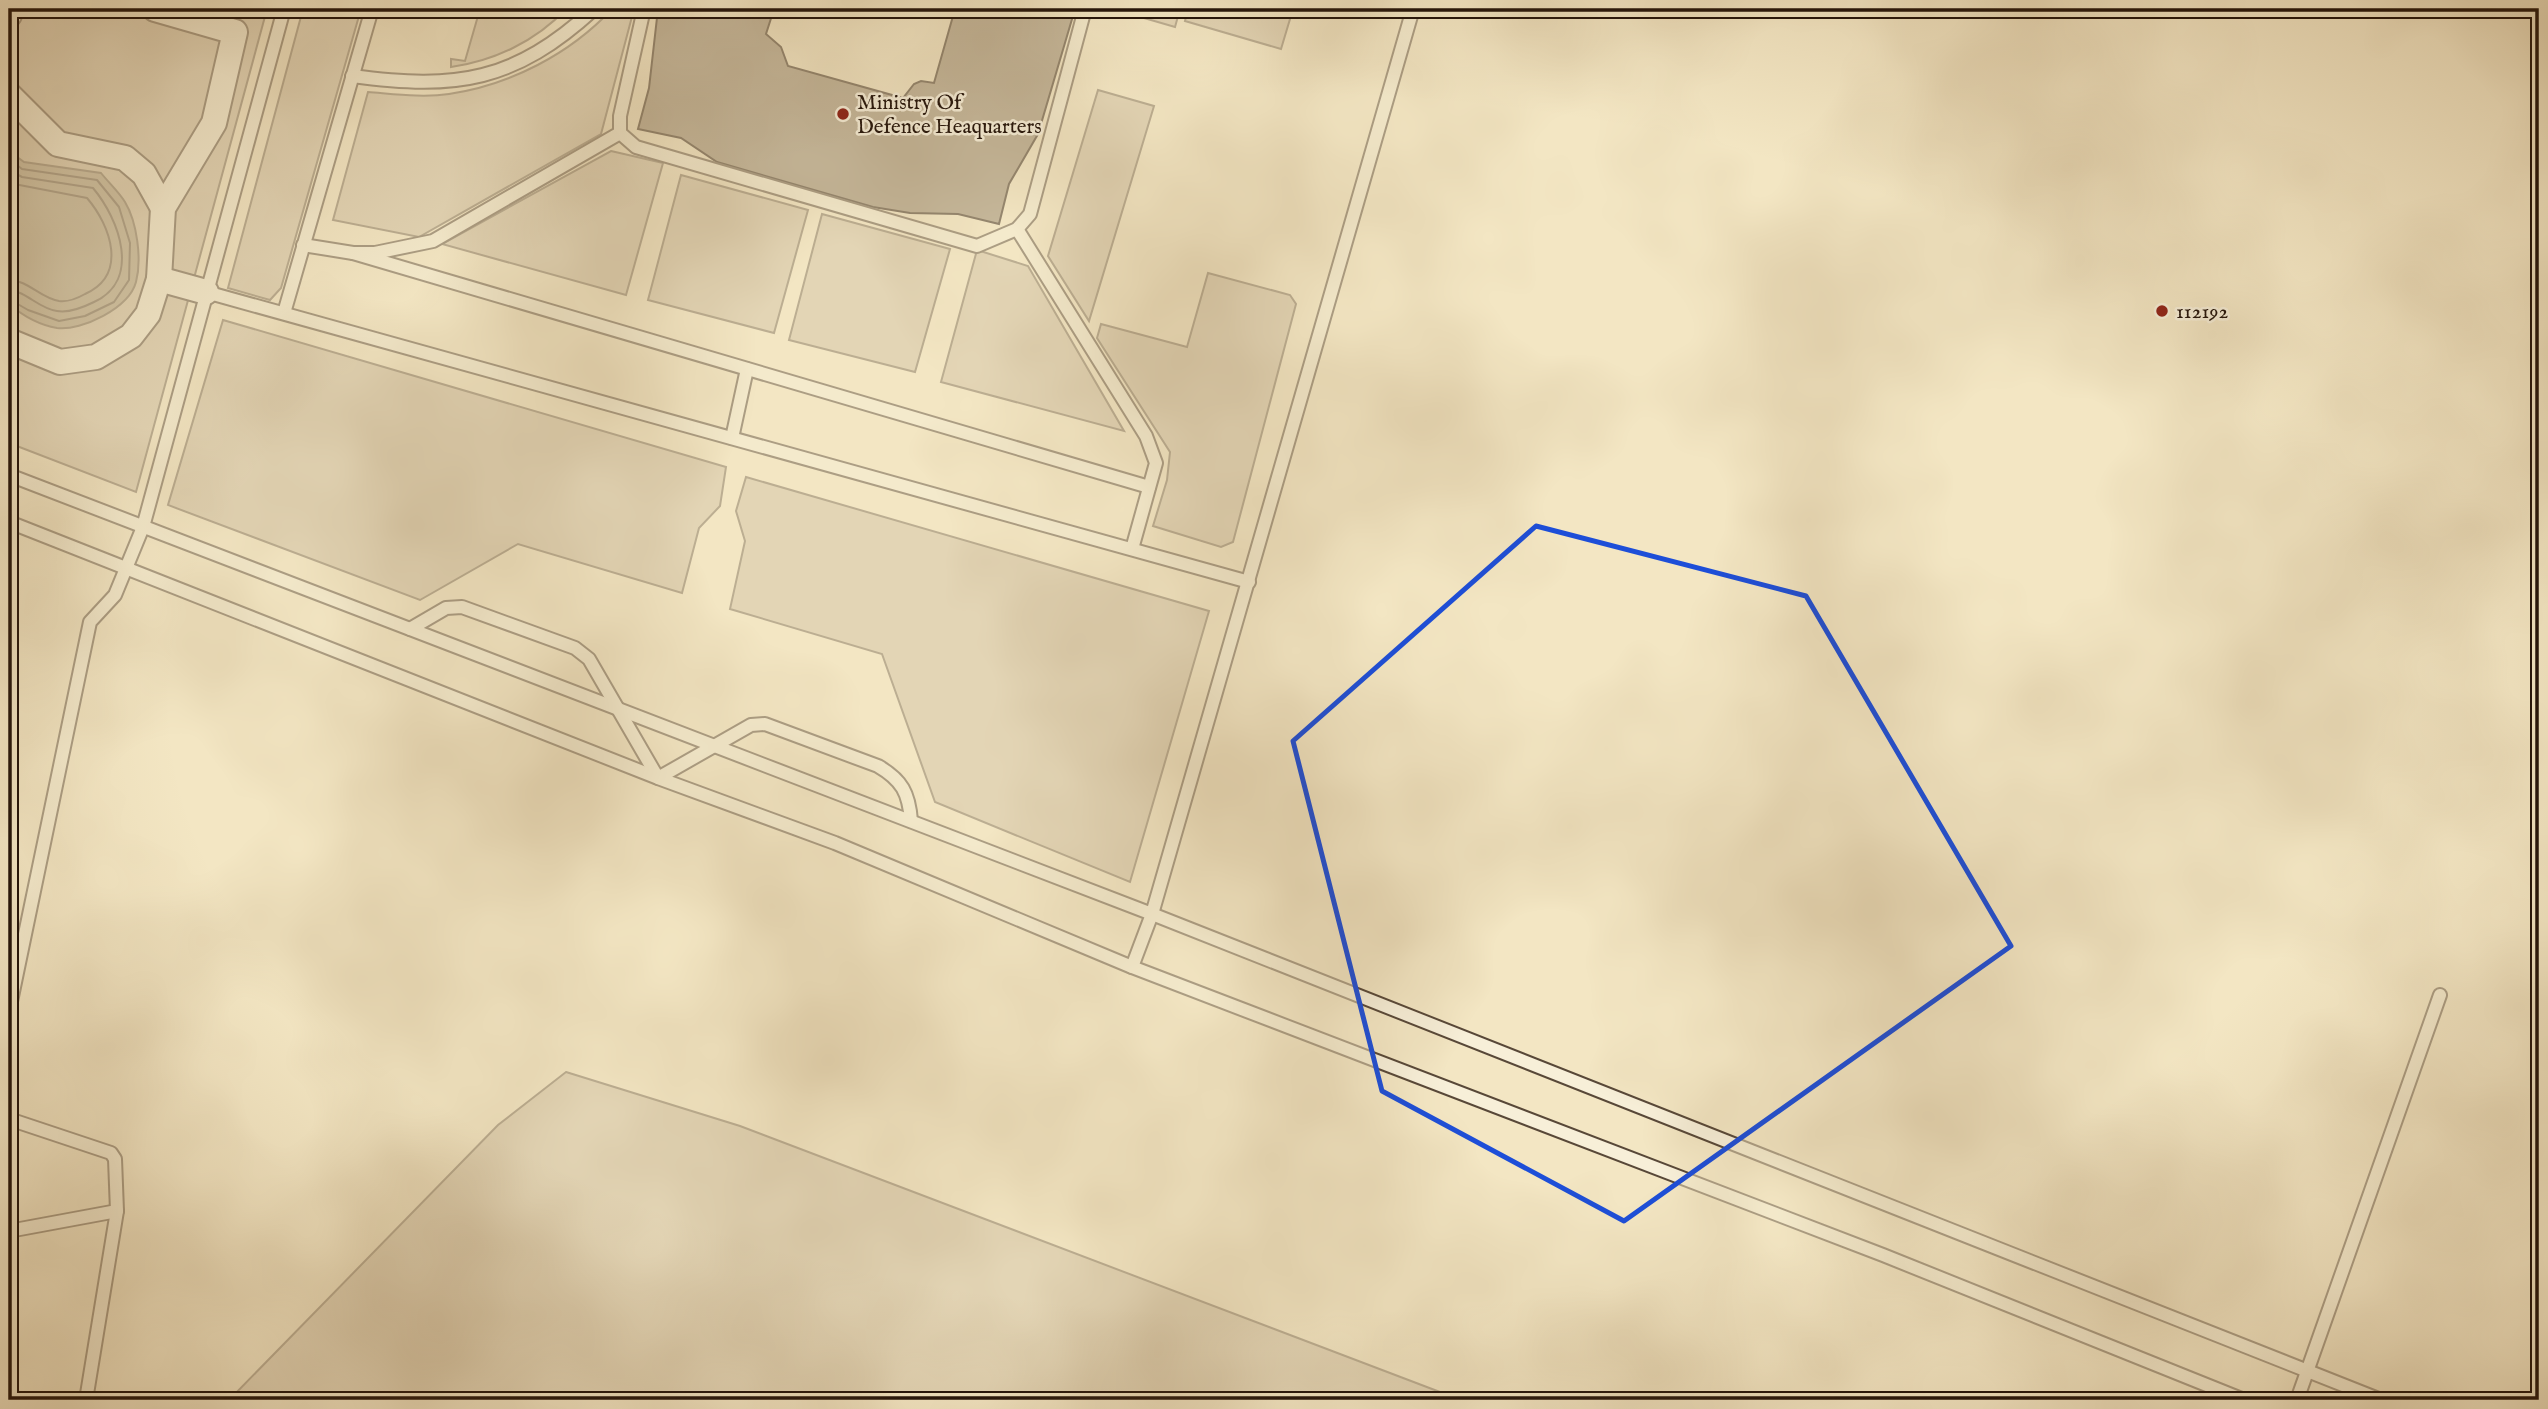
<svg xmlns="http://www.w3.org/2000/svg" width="2548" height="1409" font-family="'IM FELL English',serif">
<rect width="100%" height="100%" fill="#f3e6c3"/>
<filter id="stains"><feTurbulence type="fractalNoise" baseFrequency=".00286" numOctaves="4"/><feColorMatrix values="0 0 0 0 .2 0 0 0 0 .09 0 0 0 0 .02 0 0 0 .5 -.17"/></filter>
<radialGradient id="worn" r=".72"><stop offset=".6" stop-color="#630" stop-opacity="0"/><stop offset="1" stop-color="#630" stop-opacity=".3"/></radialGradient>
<g fill="#d0c2a4" stroke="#7a6b57" stroke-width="2">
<polygon points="9,9 267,9 136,492 9,443"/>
<polygon points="303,9 361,9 281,288 270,300 228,288"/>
<path d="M480,9h86c-30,32 -72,52 -115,58v-8l14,2z"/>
<path d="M612,9h22l-33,125 -182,103 -86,-17 35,-128c26,2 55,6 81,2 61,-9 121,-40 163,-85z"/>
<polygon points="1113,9 1180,9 1175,27"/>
<polygon points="1188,9 1293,9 1281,49 1185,21"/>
<polygon points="1098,90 1154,106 1089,321 1048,256"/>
<polygon points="611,151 663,163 626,295 442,244"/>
<polygon points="681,175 808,210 774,333 648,300"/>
<polygon points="822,214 950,249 915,372 789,340"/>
<polygon points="977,250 1028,266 1124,431 941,382"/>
<polygon points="1208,273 1290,295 1296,304 1233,542 1221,547 1153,526 1167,480 1170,452 1097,338 1101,324 1187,347"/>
<polygon points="223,320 726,467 720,506 699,528 682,593 518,544 420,600 168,505"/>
<polygon points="746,477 1209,611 1130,882 935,802 882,654 730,609 745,541 736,511"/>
<polygon points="566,1072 740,1126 1461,1400 231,1398 498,1125"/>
</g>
<path fill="#ad9f84" stroke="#766753" stroke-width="2" d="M9,151l15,11 77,11c8,10 18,19 24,29 12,20 17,57 11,80 -7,26 -54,49 -79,46 -18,-3 -35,-13 -48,-24z"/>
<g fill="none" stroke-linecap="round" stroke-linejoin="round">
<g stroke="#685a47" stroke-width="2">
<polyline points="9,159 22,169 97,180 119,207 130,243 129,280 114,302 85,316 59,321 28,310 9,299"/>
<path d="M9,170l13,7 71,11c26,31 49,92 1,114 -10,5 -25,11 -37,9 -18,-2 -31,-20 -48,-21"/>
<path d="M9,183l78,15c24,28 41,77 -2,96 -7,4 -18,8 -26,7 -19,-3 -31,-21 -50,-21"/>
</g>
</g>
<polygon fill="#90816a" stroke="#24140a" stroke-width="2" points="658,9 774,9 766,34 781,47 788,66 903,98 914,84 921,81 934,83 955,9 1075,9 1038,134 1009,184 999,224 958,214 910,213 873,207 717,162 681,138 638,129 649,88"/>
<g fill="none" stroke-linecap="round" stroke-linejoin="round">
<defs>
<g id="lane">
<polyline points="644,9 620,116 620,133 636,147 977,246 1017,229 1030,214 1085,9"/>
<path d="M352,76c105,14 162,6 242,-67"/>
<polyline points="1017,229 1146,436 1156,463 1132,549"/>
<polyline points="303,245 353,253 375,253 433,241 620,133"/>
<polyline points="353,253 1149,487"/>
<polyline points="206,292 1249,582"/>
<polyline points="284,313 372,9"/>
<polyline points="732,438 747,369"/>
<polyline points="9,475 1152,914 2381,1400"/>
<polyline points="9,522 658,778 835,843 1132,967 1883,1255 2244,1400"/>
<path d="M410,629l36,-21 16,-1 113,41 14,11 69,119 93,-53 14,-1 113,42c24,14 31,27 33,55"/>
<polyline points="1132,967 1152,914 1413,9"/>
<polyline points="9,1011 90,622 115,595 143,527 284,9"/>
<polyline points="9,1119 111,1153 115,1159 117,1211 86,1400"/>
<polyline points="9,1231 117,1211"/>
<polyline points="2297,1400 2440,995"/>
</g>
<g id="street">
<polyline points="155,9 235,32 214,123 163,208 159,279"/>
<polyline points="9,15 10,9"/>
<polyline points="9,95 58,144 125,158 144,174 163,208"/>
<polyline points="9,341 60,362 96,357 131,336 148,314 159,279 206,292"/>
</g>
</defs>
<use href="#lane" stroke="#584838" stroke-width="16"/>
<use href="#street" stroke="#584838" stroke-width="28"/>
<use href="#lane" stroke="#f7efd8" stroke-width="12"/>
<use href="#street" stroke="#f7efd8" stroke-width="24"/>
</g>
<path d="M0 0H2548V1409H0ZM1536,526l270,70 205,350 -387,275 -242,-130 -89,-350z" fill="#f3e6c3" fill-opacity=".55" fill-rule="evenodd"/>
<path fill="none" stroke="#1d4ed8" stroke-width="5" stroke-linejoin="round" d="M1536,526l270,70 205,350 -387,275 -242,-130 -89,-350z"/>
<g fill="#8f2418" stroke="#f7efd8" stroke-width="2.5">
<circle cx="843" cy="114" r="7"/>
<circle cx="2162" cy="311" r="7"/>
</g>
<g text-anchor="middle" stroke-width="5" stroke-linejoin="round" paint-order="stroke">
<g font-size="21" fill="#24140a" stroke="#f7efd8" text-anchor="start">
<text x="857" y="109">Ministry Of<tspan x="857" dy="24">Defence Heaquarters</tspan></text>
<text x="2176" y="318">112192</text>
</g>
</g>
<rect width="2548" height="1409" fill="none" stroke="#f3e6c3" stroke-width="35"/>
<rect x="10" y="10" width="2527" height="1388" fill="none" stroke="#24140a" stroke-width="3.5"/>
<rect x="18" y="18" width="2513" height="1374" fill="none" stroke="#24140a" stroke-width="2"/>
<rect width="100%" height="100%" filter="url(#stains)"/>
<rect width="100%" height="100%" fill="url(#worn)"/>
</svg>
